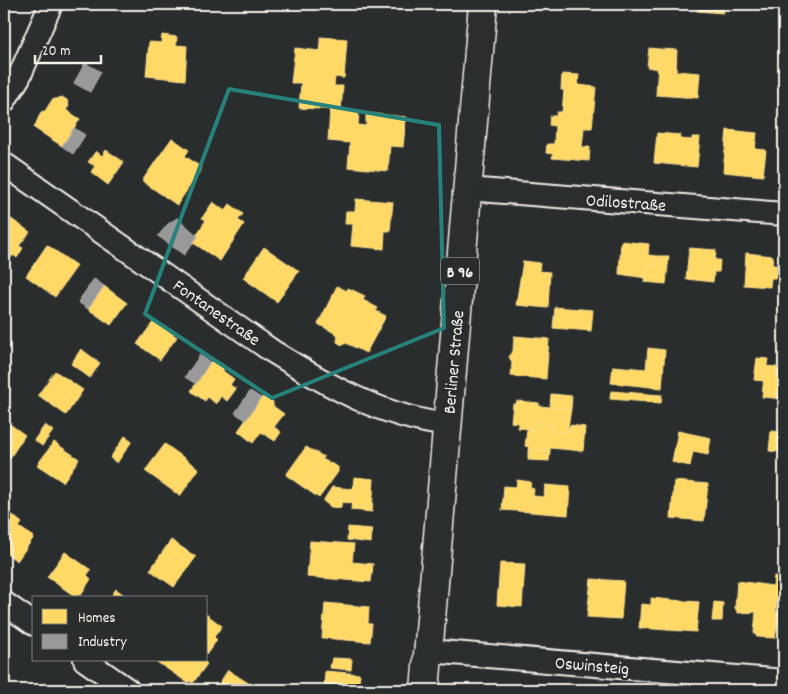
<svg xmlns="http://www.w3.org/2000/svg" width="788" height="694" font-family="Dekko,sans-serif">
<rect width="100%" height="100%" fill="#2a2d2e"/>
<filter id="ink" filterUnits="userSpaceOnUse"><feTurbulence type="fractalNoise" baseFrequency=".02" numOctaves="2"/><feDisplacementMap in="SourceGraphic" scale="10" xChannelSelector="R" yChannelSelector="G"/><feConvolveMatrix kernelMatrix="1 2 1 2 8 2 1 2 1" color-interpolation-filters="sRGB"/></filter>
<g filter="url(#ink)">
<g fill="#ffd966" stroke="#fce08d">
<polygon points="697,4 724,4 723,13 697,11"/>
<polygon points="162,35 177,37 176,45 187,46 185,80 146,76 149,42 161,43"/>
<polygon points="320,37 347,39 344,78 335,77 334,86 343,86 341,110 299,108 301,83 291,83 295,48 320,51"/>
<polygon points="649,48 659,49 658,69 647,67"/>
<polygon points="659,49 677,50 676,71 700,73 698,98 656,95"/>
<polygon points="562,74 579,75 578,85 596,87 592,128 584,128 582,147 590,147 589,161 552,158 553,154 546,153 547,144 554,144 555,126 549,125 550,116 556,116 557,112 562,112 564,90 561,90"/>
<polygon points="62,97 67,100 69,106 66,110 80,119 62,146 34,128 41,112 45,111 52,100"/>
<polygon points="330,109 359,111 358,125 366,126 366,113 406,117 403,147 390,146 388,171 348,167 350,143 328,141"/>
<polygon points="727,130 757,133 755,149 766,150 763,176 723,172"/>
<polygon points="657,133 681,135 680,139 692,140 692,137 700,137 697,167 654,163"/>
<polygon points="172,138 189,150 185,156 202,168 177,205 142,181"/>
<polygon points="106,150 124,162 108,185 91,172 95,166 88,162 96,151 102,156"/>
<polygon points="356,199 393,202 390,231 385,231 384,249 351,246 353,224 345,224 346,211 355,211"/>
<polygon points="213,202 225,211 230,204 243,214 238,220 244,224 220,261 192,242 206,220 202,218"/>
<polygon points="4,214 30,232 19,246 23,248 17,258 13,255 8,262 4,259"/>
<polygon points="621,241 649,244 648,255 657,256 656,267 647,266 646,278 619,274"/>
<polygon points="47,245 77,266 55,297 26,276"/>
<polygon points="264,247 299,271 277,302 243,278"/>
<polygon points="689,248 716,250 715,260 720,260 719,272 714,272 713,282 686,279"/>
<polygon points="746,253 773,256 772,265 777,265 776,278 771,278 770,287 744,285"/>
<polygon points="657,256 669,256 666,284 644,282 647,266 656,267"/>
<polygon points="523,261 540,263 539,271 550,272 548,308 516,305"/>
<polygon points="104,286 127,303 111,325 88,309"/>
<polygon points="337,286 347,291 348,288 365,296 363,300 378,308 376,311 386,316 366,353 346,343 342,345 337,342 338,335 318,324"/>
<polygon points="555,307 593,310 591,331 553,328"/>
<polygon points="154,321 177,337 160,360 137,344"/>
<polygon points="514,336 549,339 546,379 511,376 512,362 509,357 513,351"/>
<polygon points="648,348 665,350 662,388 611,383 613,366 646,369"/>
<polygon points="81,349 100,363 90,378 71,364"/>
<polygon points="757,358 768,359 764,381 754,380"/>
<polygon points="210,362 217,362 224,366 223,371 234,379 230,385 236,389 227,401 221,396 216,404 208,397 205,401 191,391"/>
<polygon points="765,366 777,367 777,371 784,372 784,399 762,397"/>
<polygon points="55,371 83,390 66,415 38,395"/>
<polygon points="611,391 648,394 648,402 610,399"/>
<polygon points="551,394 572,396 571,409 550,407"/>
<polygon points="648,394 662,395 661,403 648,402"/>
<polygon points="266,397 273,402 273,406 284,414 274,427 281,432 275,441 261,432 253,443 238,431 261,398"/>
<polygon points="517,401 539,403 539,406 571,409 567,433 551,431 552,424 535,422 534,429 518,428 518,423 511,422 513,404 516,404"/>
<polygon points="535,422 552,424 551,431 567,433 570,425 585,427 583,451 550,448 550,451 528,450 529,447 525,446 527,429 534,429"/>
<polygon points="4,425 6,427 11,425 25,435 8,461 4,458"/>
<polygon points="45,425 53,431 42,446 34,440"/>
<polygon points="678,431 711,438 708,455 693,452 690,466 672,462"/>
<polygon points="771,431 784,432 784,452 769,451"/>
<polygon points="125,436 132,441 117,463 110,458"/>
<polygon points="54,442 79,459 63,482 37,465"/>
<polygon points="165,444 199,469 180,496 145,471"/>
<polygon points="306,447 324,457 303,487 286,475"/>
<polygon points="528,450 550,451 549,461 528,460"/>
<polygon points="322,459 338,467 338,472 319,498 303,487"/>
<polygon points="354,477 374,479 372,512 351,510"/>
<polygon points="517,480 531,482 530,488 534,489 531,512 502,510 504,486 516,487"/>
<polygon points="674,481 708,484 704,521 671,518"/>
<polygon points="545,485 570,487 568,515 531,512 533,496 544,497"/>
<polygon points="332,487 342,488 341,508 331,507 323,501"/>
<polygon points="342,488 353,489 352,503 341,502"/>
<polygon points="10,513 22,523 19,527 34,537 17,561 4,552 4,521"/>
<polygon points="348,527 372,529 371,543 347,540"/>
<polygon points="171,540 196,557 174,587 150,570"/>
<polygon points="310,541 354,544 352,562 373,564 371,582 307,577"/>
<polygon points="65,552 91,570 87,575 91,579 80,596 78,594 76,597 47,577"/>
<polygon points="500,563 525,564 522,607 497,605"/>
<polygon points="774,576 784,577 784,603 777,602 776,612 780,612 775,638 757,637 754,633 756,612 738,613 735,608 737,581 773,586"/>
<polygon points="591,579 624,581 621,619 587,617"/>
<polygon points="116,589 128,598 110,598"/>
<polygon points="651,598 671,600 668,630 639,628 641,604 651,605"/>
<polygon points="671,600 699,602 696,632 668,630"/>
<polygon points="714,602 723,603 722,621 712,621"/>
<polygon points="325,603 369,607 368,624 372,624 370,642 322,638"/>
<polygon points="206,614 222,626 214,637 217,640 206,655"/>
<polygon points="332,658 352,659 351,670 330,668"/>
<polygon points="154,660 203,660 207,664 193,683 189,681 188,683"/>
<polygon points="228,670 259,690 215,690"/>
<polygon points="325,671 360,674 358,690 324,690"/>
</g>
<g fill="#999" stroke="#b4b3b1">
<polygon points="85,63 101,72 90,92 74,83"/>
<polygon points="74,128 85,135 73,154 62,146"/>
<polygon points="177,218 198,236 184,255 158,236 168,224"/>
<polygon points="94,279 104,286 88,309 78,302"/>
<polygon points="200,355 210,362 196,384 185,377"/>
<polygon points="250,391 261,398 246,420 235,413"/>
</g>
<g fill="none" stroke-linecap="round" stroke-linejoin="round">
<defs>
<g id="street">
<polyline points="4,101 19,77 51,4"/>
<path d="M4,164l268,187c55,34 110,66 176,74"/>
<polyline points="467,189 784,214"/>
<polyline points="4,603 34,624"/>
<polyline points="429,651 784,681"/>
<polyline points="85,660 128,690"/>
</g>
<polyline id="primary" points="425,690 483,4"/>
</defs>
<use href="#street" stroke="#f4f1e8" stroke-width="26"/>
<use href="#primary" stroke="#f4f1e8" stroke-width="31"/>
<use href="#street" stroke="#2a2d2e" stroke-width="22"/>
<use href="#primary" stroke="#2a2d2e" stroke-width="28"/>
</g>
</g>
<path fill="none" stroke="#26827a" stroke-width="4" stroke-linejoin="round" d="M229,89l210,36 5,203 -172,70 -127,-84z"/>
<g text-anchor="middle" stroke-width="5" stroke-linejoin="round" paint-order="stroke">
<rect fill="#2a2d2e" stroke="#b7b6b0" stroke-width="1" x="441" y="257.5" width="38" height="27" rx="4"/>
<g font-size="16" font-weight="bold" fill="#f4f1e8">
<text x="460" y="277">B 96</text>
</g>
<g font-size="18" fill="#f4f1e8" stroke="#2a2d2e">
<text transform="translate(626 202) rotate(4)" y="6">Odilostraße</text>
<text transform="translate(217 312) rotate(35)" y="6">Fontanestraße</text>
<text transform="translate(453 362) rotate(-85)" y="6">Berliner Straße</text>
<text transform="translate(592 665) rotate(5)" y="6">Oswinsteig</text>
</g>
</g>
<rect width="788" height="694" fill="none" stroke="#2a2d2e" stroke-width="20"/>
<rect x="10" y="10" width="768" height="674" fill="none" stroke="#f4f1e8" stroke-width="2" filter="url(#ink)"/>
<rect x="32" y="596" width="175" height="65" fill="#2a2d2e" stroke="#7b7b78"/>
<rect x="42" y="609" width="25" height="15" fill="#ffd966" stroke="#7b7b78"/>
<text x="78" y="622" font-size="15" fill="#f4f1e8">Homes</text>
<rect x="42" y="634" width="25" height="15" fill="#999999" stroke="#7b7b78"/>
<text x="78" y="646" font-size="15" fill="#f4f1e8">Industry</text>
<path d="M35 55v8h66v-8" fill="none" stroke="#f4f1e8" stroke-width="2.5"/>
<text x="42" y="55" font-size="15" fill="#f4f1e8" stroke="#2a2d2e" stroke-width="4" paint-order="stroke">20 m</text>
</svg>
